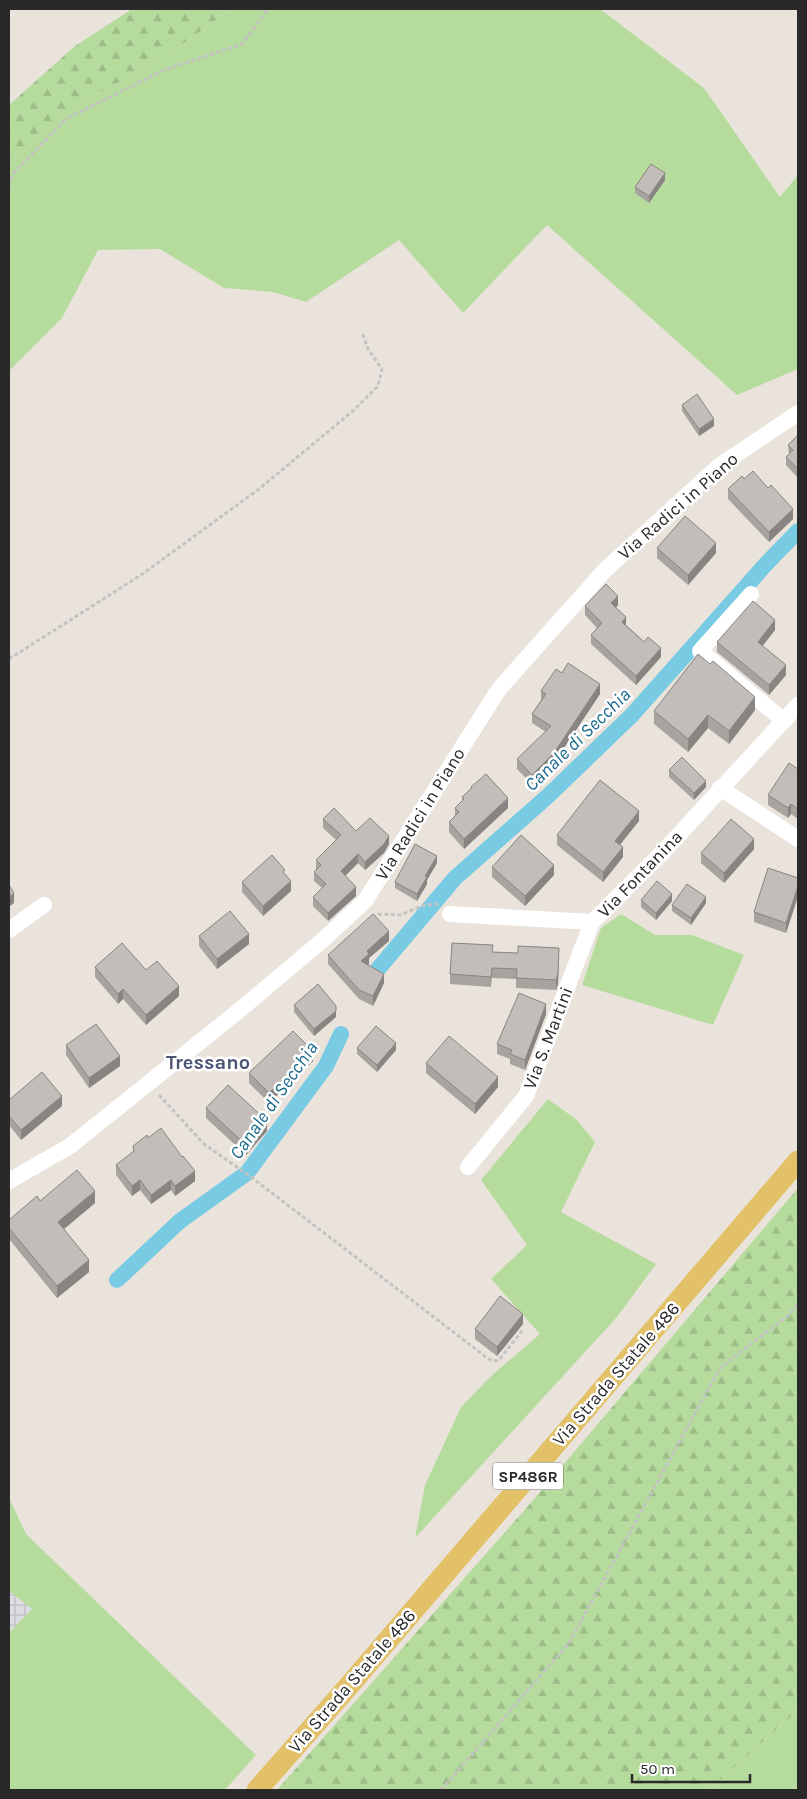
<svg xmlns="http://www.w3.org/2000/svg" width="807" height="1799" font-family="Karla,sans-serif">
<defs>
<pattern id="industrial-grid" width="8" height="8" patternUnits="userSpaceOnUse" patternTransform="scale(1.25)"><rect width="8" height="8" fill="#dddce3"/><path d="M0 4h8M4 0v8" fill="none" stroke="#bebdc3"/></pattern>
<pattern id="forest-firs" width="22" height="20" patternUnits="userSpaceOnUse" patternTransform="scale(1.25)"><rect width="22" height="20" fill="#b5dc9d"/><path d="M5 1l3.5 6h-7zM16 11l3.5 6h-7z" fill="#9cbd87"/></pattern>
</defs>
<rect width="100%" height="100%" fill="#eae3dc"/>
<polygon fill="url(#industrial-grid)" points="9,1591 32,1609 9,1633"/>
<g fill="#b5dc9d">
<polygon points="231,9 600,9 704,88 780,197 798,175 798,369 737,395 547,225 463,313 399,240 306,302 273,292 224,288 160,249 98,250 62,318 9,371 9,170 15,159 76,106 169,54"/>
<polygon points="621,914 655,935 692,935 744,955 713,1025 582,985 601,928"/>
<polygon points="548,1099 577,1120 595,1142 561,1212 656,1264 617,1317 415,1538 425,1485 461,1407 490,1377 540,1334 491,1279 527,1245 481,1180"/>
<polygon points="9,1498 26,1534 256,1755 225,1790 9,1790 9,1633 32,1609 9,1591"/>
<polygon points="798,1710 798,1790 709,1790"/>
</g>
<g fill="url(#forest-firs)">
<polygon points="132,9 231,9 169,54 76,106 15,159 9,170 9,105 75,46"/>
<polygon points="798,1188 798,1710 709,1790 277,1790 529,1505"/>
</g>
<g fill="none" stroke-linecap="round" stroke-linejoin="round">
<g stroke="#78cbe3" stroke-width="16">
<polyline points="378,969 455,878 548,796 632,715 765,565 798,531"/>
<polyline points="117,1280 180,1221 247,1173 326,1066 341,1034"/>
</g>
<g stroke="#c3c3c3" stroke-width="3" stroke-dasharray="4 2.5" stroke-linecap="butt">
<polyline points="9,186 12,175 66,119 164,70 242,44 268,9"/>
<polyline points="9,659 141,575 259,489 354,410 378,386 382,369 368,349 362,332"/>
<polyline points="372,917 379,914 400,915 425,905 440,904"/>
<polyline points="159,1095 204,1144 251,1177 486,1357 492,1361 499,1360 522,1331"/>
<polyline points="441,1790 569,1643 720,1368 790,1314 798,1304"/>
</g>
<g stroke="#fff" stroke-width="16">
<polyline points="751,594 700,651 784,721"/>
<polyline points="720,788 798,839"/>
<polyline points="450,914 592,922"/>
<polyline points="9,930 44,905"/>
<polyline points="468,1167 526,1096 592,922 662,853 798,705"/>
<polyline points="9,1181 70,1146 236,1013 324,939 365,901 499,689 605,570 719,466 798,413"/>
</g>
<polyline stroke="#e3c168" stroke-width="21" points="257,1790 347,1688 798,1161"/>
</g>
<g fill="#a7a39e">
<polygon points="665,180 649,203 635,193 635,187"/>
<polygon points="682,405 714,426 699,436 682,411"/>
<polygon points="798,435 798,478 786,465 786,457 789,454 788,445"/>
<polygon points="744,479 768,488 793,519 769,542 728,499 728,489"/>
<polygon points="657,548 716,553 688,585 657,558"/>
<polygon points="618,605 616,608 626,625 661,657 636,685 591,644 591,635 597,628 585,615 585,606"/>
<polygon points="775,630 762,646 786,675 769,695 717,652 717,642"/>
<polygon points="562,673 600,694 554,763 532,784 517,769 517,759 546,732 532,723 532,714 541,700 541,691"/>
<polygon points="755,710 729,744 708,728 688,752 654,724 654,711"/>
<polygon points="798,769 798,819 791,814 788,818 768,805 768,795"/>
<polygon points="669,770 706,787 694,800 669,777"/>
<polygon points="471,787 508,808 464,849 449,832 449,822 455,816 455,808 462,801 462,797 471,789"/>
<polygon points="323,819 356,831 389,844 384,853 365,870 358,863 345,876 356,896 328,921 313,906 313,897 322,888 314,881 314,872 317,870 316,869 316,860 336,840 323,828"/>
<polygon points="639,821 620,844 623,857 603,882 557,845 557,835"/>
<polygon points="754,849 724,883 701,863 701,853"/>
<polygon points="437,863 427,880 427,884 417,901 395,888 395,882"/>
<polygon points="492,867 554,875 525,906 492,877"/>
<polygon points="798,878 798,896 786,933 754,922 754,912"/>
<polygon points="242,882 291,891 263,916 242,892"/>
<polygon points="641,900 672,901 656,920 641,907"/>
<polygon points="706,903 691,925 672,911 672,905"/>
<polygon points="199,936 249,944 217,969 199,946"/>
<polygon points="389,941 369,958 369,964 368,965 384,983 373,1006 359,999 328,964 328,955"/>
<polygon points="493,952 559,958 558,984 556,990 516,988 516,979 492,978 491,987 450,984 450,974"/>
<polygon points="95,967 146,970 179,996 146,1025 123,999 118,1004 95,977"/>
<polygon points="294,1005 336,1017 314,1036 294,1012"/>
<polygon points="546,1014 525,1070 510,1064 510,1059 497,1054 497,1044"/>
<polygon points="66,1045 120,1066 89,1088 66,1055"/>
<polygon points="357,1048 396,1050 377,1072 357,1054"/>
<polygon points="313,1061 269,1103 249,1083 249,1073"/>
<polygon points="426,1063 498,1087 475,1114 426,1073"/>
<polygon points="9,1100 62,1106 21,1140 9,1125"/>
<polygon points="206,1108 267,1131 246,1155 206,1118"/>
<polygon points="148,1138 195,1181 175,1196 171,1190 151,1204 140,1190 132,1196 116,1175 116,1165 133,1152 133,1146"/>
<polygon points="40,1201 95,1203 64,1229 89,1272 57,1298 9,1239 9,1220"/>
<polygon points="523,1324 497,1356 475,1339 475,1329"/>
</g>
<g fill="#888481">
<polygon points="665,173 665,180 649,203 649,196"/>
<polygon points="714,419 714,426 699,436 699,429"/>
<polygon points="793,509 793,519 769,542 769,532"/>
<polygon points="716,543 716,553 688,585 688,575"/>
<polygon points="618,596 618,605 611,613 611,603"/>
<polygon points="626,617 626,627 622,622"/>
<polygon points="775,620 775,630 758,652 758,642"/>
<polygon points="661,648 661,657 636,685 636,676"/>
<polygon points="786,665 786,675 769,695 769,685"/>
<polygon points="600,684 600,694 554,763 532,784 532,775"/>
<polygon points="755,697 755,710 729,744 729,731"/>
<polygon points="708,715 708,728 688,752 688,739"/>
<polygon points="706,781 706,787 694,800 694,793"/>
<polygon points="508,798 508,808 464,849 464,839"/>
<polygon points="791,804 791,814 788,818 788,808"/>
<polygon points="639,811 639,821 615,851 615,841"/>
<polygon points="389,836 389,844 384,853 365,870 365,862"/>
<polygon points="754,839 754,849 724,883 724,873"/>
<polygon points="623,847 623,857 603,882 603,872"/>
<polygon points="358,854 358,863 341,880 341,871"/>
<polygon points="437,856 437,863 427,880 427,884 417,901 417,894 425,876"/>
<polygon points="554,865 554,875 525,906 525,896"/>
<polygon points="291,881 291,891 263,916 263,906"/>
<polygon points="798,886 798,896 786,933 786,923"/>
<polygon points="356,887 356,896 328,921 328,913"/>
<polygon points="14,893 14,903 9,907 9,897"/>
<polygon points="672,894 672,901 656,920 656,913"/>
<polygon points="706,897 706,903 691,925 691,918"/>
<polygon points="389,931 389,941 369,958 369,964 361,971 361,961 367,951"/>
<polygon points="249,934 249,944 217,969 217,959"/>
<polygon points="559,948 558,984 556,990 556,980"/>
<polygon points="384,974 384,983 373,1006 373,996"/>
<polygon points="179,986 179,996 146,1025 146,1015"/>
<polygon points="123,989 123,999 118,1004 118,994"/>
<polygon points="546,1004 546,1014 525,1070 525,1060"/>
<polygon points="336,1011 336,1017 314,1036 314,1029"/>
<polygon points="396,1043 396,1050 377,1072 377,1065"/>
<polygon points="313,1051 313,1061 269,1103 269,1093"/>
<polygon points="120,1056 120,1066 89,1088 89,1078"/>
<polygon points="498,1077 498,1087 475,1114 475,1104"/>
<polygon points="62,1096 62,1106 21,1140 21,1130"/>
<polygon points="267,1121 267,1131 246,1155 246,1145"/>
<polygon points="195,1171 195,1181 175,1196 175,1186"/>
<polygon points="140,1180 140,1190 132,1196 132,1186"/>
<polygon points="171,1180 171,1190 151,1204 151,1195"/>
<polygon points="95,1191 95,1203 58,1234 58,1222"/>
<polygon points="89,1260 89,1272 57,1298 57,1286"/>
<polygon points="523,1314 523,1324 497,1356 497,1347"/>
</g>
<g fill="#c2bdb8" stroke="#888481">
<polygon points="651,164 665,173 649,196 635,187"/>
<polygon points="697,394 714,419 699,429 682,405"/>
<polygon points="798,435 798,469 786,457 793,450 788,445"/>
<polygon points="753,471 768,488 771,485 793,509 769,532 728,489 742,476 744,479"/>
<polygon points="685,516 716,543 688,575 657,548"/>
<polygon points="606,584 618,596 611,603 626,617 622,622 644,642 648,637 661,648 636,676 591,635 602,623 585,606"/>
<polygon points="753,601 775,620 758,642 786,665 769,685 717,642"/>
<polygon points="698,654 710,664 713,661 755,697 729,731 708,715 688,739 654,711"/>
<polygon points="568,663 600,684 554,753 532,775 517,759 551,726 532,714 546,694 541,691 556,669 562,673"/>
<polygon points="682,757 706,781 694,793 669,770"/>
<polygon points="789,763 798,769 798,809 791,804 788,808 768,795"/>
<polygon points="486,774 508,798 464,839 449,822 459,812 455,808 464,799 462,797 472,788 471,787"/>
<polygon points="600,780 639,811 615,841 623,847 603,872 557,835"/>
<polygon points="334,808 356,831 370,818 389,836 384,844 365,862 358,854 341,871 356,887 328,913 313,897 326,884 314,872 321,865 316,860 341,835 323,819"/>
<polygon points="731,819 754,839 724,873 701,853"/>
<polygon points="521,835 554,865 525,896 492,867"/>
<polygon points="415,844 437,856 425,876 427,877 417,894 395,882"/>
<polygon points="272,855 285,870 283,872 291,881 263,906 242,882"/>
<polygon points="768,868 798,878 798,886 786,923 754,912"/>
<polygon points="657,881 672,894 656,913 641,900"/>
<polygon points="687,884 706,897 691,918 672,905"/>
<polygon points="9,885 14,893 9,897"/>
<polygon points="230,911 249,934 217,959 199,936"/>
<polygon points="373,914 389,931 367,951 369,954 361,961 384,974 373,996 359,990 328,955"/>
<polygon points="122,943 146,970 157,961 179,986 146,1015 123,989 118,994 95,967"/>
<polygon points="452,943 493,945 492,952 518,953 518,946 559,948 558,974 556,980 516,978 517,969 492,968 491,977 450,974"/>
<polygon points="318,984 336,1006 336,1011 314,1029 294,1005"/>
<polygon points="519,993 546,1004 525,1060 510,1054 512,1050 497,1044"/>
<polygon points="96,1024 120,1056 89,1078 66,1045"/>
<polygon points="376,1026 396,1043 377,1065 357,1048"/>
<polygon points="293,1031 313,1051 269,1093 249,1073"/>
<polygon points="449,1036 498,1077 475,1104 426,1063"/>
<polygon points="42,1072 62,1096 21,1130 9,1116 9,1100"/>
<polygon points="228,1085 267,1121 246,1145 206,1108"/>
<polygon points="161,1128 182,1157 183,1156 195,1171 175,1186 171,1180 151,1195 140,1180 132,1186 116,1165 134,1151 133,1146 147,1135 148,1138"/>
<polygon points="77,1170 95,1191 58,1222 89,1260 57,1286 9,1228 9,1220 37,1196 40,1201"/>
<polygon points="500,1296 523,1314 497,1347 475,1329"/>
</g>
<g text-anchor="middle" stroke-width="5" stroke-linejoin="round" paint-order="stroke">
<rect fill="#fff" stroke="#696969" stroke-width="1" x="493" y="1462.5" width="70" height="27" rx="4"/>
<g font-size="16" font-weight="bold" fill="#292929">
<text x="528" y="1482">SP486R</text>
</g>
<g font-size="18" fill="#292929" stroke="#fff">
<text transform="translate(678 506) rotate(-41)" y="6">Via Radici in Piano</text>
<text transform="translate(420 814) rotate(-58)" y="6">Via Radici in Piano</text>
<text transform="translate(640 874) rotate(-46)" y="6">Via Fontanina</text>
<text transform="translate(548 1038) rotate(-69)" y="6">Via S. Martini</text>
<text transform="translate(616 1374) rotate(-49)" y="6">Via Strada Statale 486</text>
<text transform="translate(352 1681) rotate(-49)" y="6">Via Strada Statale 486</text>
</g>
<g font-size="19" font-style="italic" fill="#19698c" stroke="#fff">
<text transform="translate(577 739) rotate(-44)" y="7">Canale di Secchia</text>
<text transform="translate(273 1100) rotate(-55)" y="7">Canale di Secchia</text>
</g>
<g font-size="20" font-weight="bold" fill="#4e5675" stroke="#fff">
<text x="208" y="1069">Tressano</text>
</g>
</g>
<rect width="807" height="1799" fill="none" stroke="#292929" stroke-width="20"/>
<path d="M632 1774v8h118v-8" fill="none" stroke="#292929" stroke-width="2.5"/>
<text x="640" y="1774" font-size="15" fill="#292929" stroke="#ffffff" stroke-width="4" paint-order="stroke">50 m</text>
</svg>
